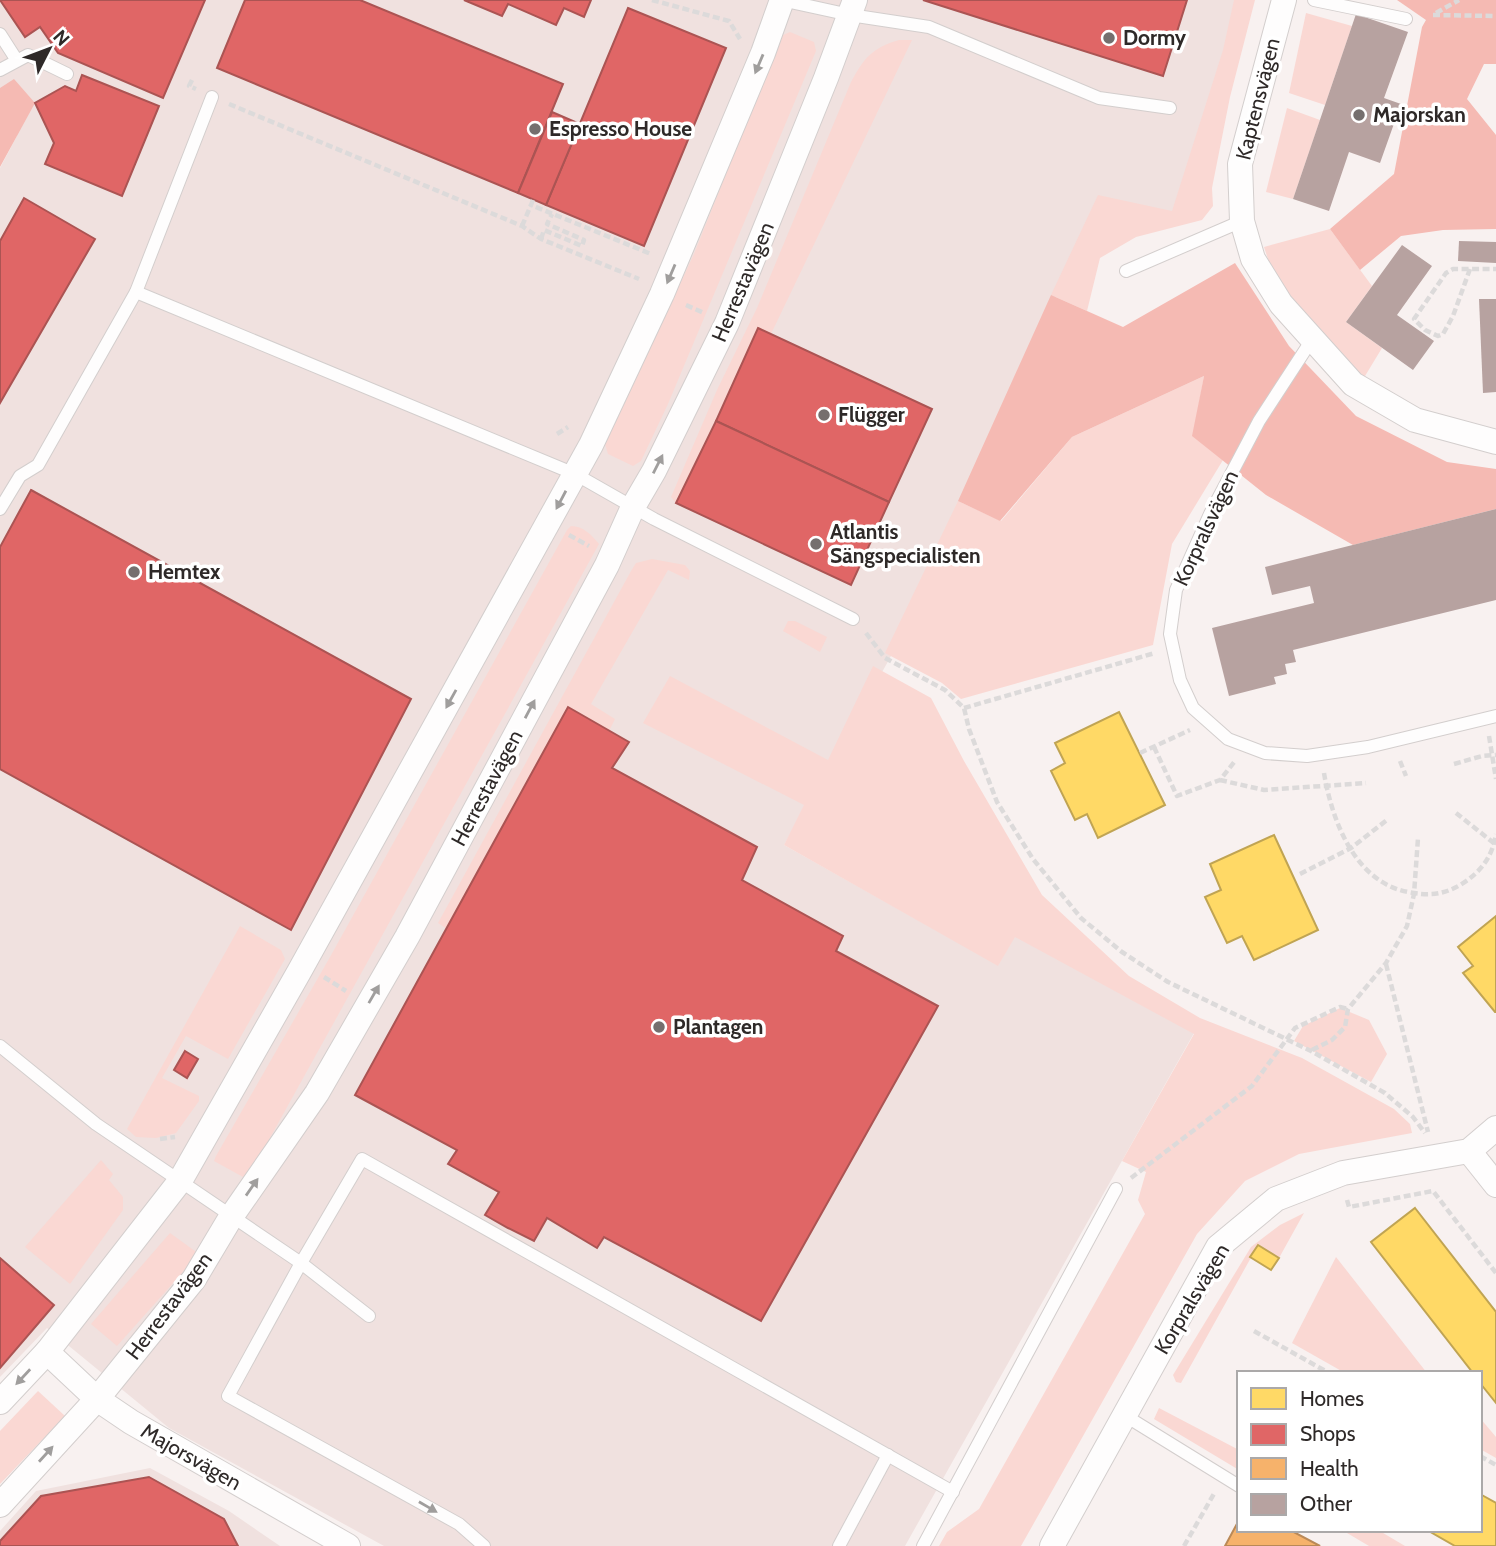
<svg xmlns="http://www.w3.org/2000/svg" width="1496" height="1546" font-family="Cabin,sans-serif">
<rect width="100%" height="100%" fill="#f8f1f0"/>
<g fill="#f0e1df">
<polygon points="0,0 1247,0 1195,215 1096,210 890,658 784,845 998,965 1015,936 1194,1033 905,1546 384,1546 169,1428 47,1328 0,1377 0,168 17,136 0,109"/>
<polygon points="150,1468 229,1511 280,1546 0,1546 0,1531 36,1491"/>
</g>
<g fill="#fad8d3">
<polygon points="1234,0 1255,0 1230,97 1212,188 1213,206 1202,220 1136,237 1100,258 1087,311 1051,295 1098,195 1172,211 1223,50"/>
<polygon points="1306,13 1352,26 1325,105 1289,93"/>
<polygon points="790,32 814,42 816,51 668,404 641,461 633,466 608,454 605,444 694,254 781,36"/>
<path d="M899,40h13l-141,294 -13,-5 -82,174 -5,-6 46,-107 40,-82 94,-226c13,-24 21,-34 48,-42z"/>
<polygon points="1287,108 1320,120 1293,199 1266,192"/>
<polygon points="1330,229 1372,286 1346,322 1382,348 1362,381 1278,289 1264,247"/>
<polygon points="1204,376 1193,436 1223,460 1172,544 1153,645 961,699 942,683 885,653 958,501 1001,521 1072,437"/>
<path d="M571,526c12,0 21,9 28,18l-349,630 -7,3 -29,-16 2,-5 114,-199 237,-427z"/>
<polygon points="652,559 685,565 690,571 689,580 668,570 591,704 615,719 609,731 447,929 438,923 631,571 636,563"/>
<polygon points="788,621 795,621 827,637 820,652 783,631"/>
<polygon points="873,666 931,698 964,761 1042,895 1129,976 1200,1018 1302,1058 1394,1109 1410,1124 1412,1133 1299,1154 1245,1181 1197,1234 1021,1546 939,1546 947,1532 979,1509 1145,1214 1138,1200 1146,1172 1122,1161 1194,1034 1015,937 998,966 784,845 804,805 643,723 670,676 828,760"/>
<polygon points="240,926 281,950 285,959 228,1059 186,1036 162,1078 199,1096 199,1101 176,1133 156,1138 136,1137 127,1129"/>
<polygon points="1340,1008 1369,1020 1387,1054 1371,1082 1294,1041 1303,1026"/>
<polygon points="101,1160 113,1174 109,1180 123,1197 123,1210 70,1284 25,1247"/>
<polygon points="1304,1213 1279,1258 1258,1245 1181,1383 1176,1382 1173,1375 1251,1247 1280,1225"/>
<polygon points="170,1233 199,1254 117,1346 91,1324"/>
<polygon points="1336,1257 1427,1373 1345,1373 1292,1343"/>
<polygon points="38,1391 65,1416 0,1484 0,1431"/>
<polygon points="1159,1408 1239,1450 1239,1470 1154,1419"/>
<polygon points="1480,1418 1496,1437 1496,1458 1480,1449"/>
<polygon points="1342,1530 1378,1530 1405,1546 1369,1546"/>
</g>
<g fill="#f5bab3">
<polygon points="1397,0 1496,0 1496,64 1484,64 1467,99 1496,135 1496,229 1443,230 1401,236 1360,270 1330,229 1394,174 1422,27 1426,20"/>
<polygon points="14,79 35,103 0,167 0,88"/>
<polygon points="1235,263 1289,346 1356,416 1447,462 1496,469 1496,509 1353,545 1266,495 1192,436 1204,376 1072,437 1000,521 958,501 1051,295 1123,327"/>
</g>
<g fill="#ffd966" stroke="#c0a453" stroke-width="2">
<polygon points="1119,712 1165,805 1098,838 1087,814 1075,820 1051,771 1065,763 1055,743"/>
<polygon points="1274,835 1318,930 1254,960 1242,936 1227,943 1205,897 1221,890 1210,864"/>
<polygon points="1496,916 1496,1012 1495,1012 1463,973 1473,966 1458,947"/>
<polygon points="1415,1208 1496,1312 1496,1403 1480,1383 1480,1373 1473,1373 1371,1242"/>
<polygon points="1258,1245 1279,1258 1271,1270 1250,1257"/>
<polygon points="1480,1494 1496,1503 1496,1546 1455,1546 1427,1530 1480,1530"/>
</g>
<g fill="#e06666" stroke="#ab5453" stroke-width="2">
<polygon points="0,0 205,0 163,98 58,53 40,27 25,37"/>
<polygon points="245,0 360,0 563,84 518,193 217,68"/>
<polygon points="464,0 591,0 584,17 564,8 556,25 508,4 502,16"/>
<polygon points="923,0 1187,0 1163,76"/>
<polygon points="628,8 726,48 644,246 546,205"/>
<polygon points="82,75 159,106 122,196 45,164 54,143 35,103 65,86 76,91"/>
<polygon points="552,112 580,124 546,205 518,193"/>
<polygon points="24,198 95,239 0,403 0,241"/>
<polygon points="758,328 932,409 889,502 716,421"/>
<polygon points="716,421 889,502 851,585 676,503"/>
<polygon points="31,490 411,699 291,930 0,769 0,547"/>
<polygon points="568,707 629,742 612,768 757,847 742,880 843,936 836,951 938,1006 761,1321 604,1237 597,1248 547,1218 534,1241 508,1228 485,1215 499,1192 448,1164 457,1150 355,1095"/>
<polygon points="185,1051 198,1059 187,1078 174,1070"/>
<polygon points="0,1258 54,1305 0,1368"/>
<polygon points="149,1477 224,1519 238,1546 0,1546 0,1541 41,1496"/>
</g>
<polygon fill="#f6b26b" stroke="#ba8957" stroke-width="2" points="1239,1520 1239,1530 1290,1530 1320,1546 1225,1546"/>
<g fill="#b7a2a0">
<polygon points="1356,14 1408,32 1384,98 1401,104 1380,163 1349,152 1329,211 1293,199"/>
<polygon points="1459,241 1496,242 1496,263 1458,261"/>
<polygon points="1402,245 1432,266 1397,315 1434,341 1413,370 1346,322"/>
<polygon points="1479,299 1496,299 1496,392 1483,393"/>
<polygon points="1496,509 1496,600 1293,650 1296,662 1285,664 1287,674 1274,677 1276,684 1229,696 1212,628 1314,603 1310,586 1272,595 1265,567"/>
</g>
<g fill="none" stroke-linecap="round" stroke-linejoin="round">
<defs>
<g id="service">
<polyline points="781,0 850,15 929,27 1099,98 1170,108"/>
<polyline points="1314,0 1406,19"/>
<polyline points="0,34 16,59"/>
<polyline points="0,70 28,55 67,74"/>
<polyline points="1126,271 1242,221"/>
<polyline points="136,292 575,474 654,519 853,619"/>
<polyline points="1313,338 1259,421 1210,514 1176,590 1170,634 1180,680 1193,708 1228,739 1265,753 1307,756 1368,747 1496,716"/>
<polyline points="0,509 20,476 38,465 136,292 212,97"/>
<polyline points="0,1046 96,1124 301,1263 369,1316"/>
<polyline points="1124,1415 1239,1486"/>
<polyline points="484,1546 459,1524 228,1396 301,1263 362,1159 953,1492"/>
<polyline points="839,1546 888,1455"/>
<polyline points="923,1546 1116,1189"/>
</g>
<g id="minor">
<polyline points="1284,0 1240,164 1242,221 1253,259 1281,304 1353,384 1415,420 1496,442"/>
<polyline points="1469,1151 1496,1185"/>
<polyline points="47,1352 97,1399 131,1422 348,1546"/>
<polyline points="0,1402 47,1352 180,1181 299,972 591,445 662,294 763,53 782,0"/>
<polyline points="0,1505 97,1399 194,1279 231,1217 317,1093 407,937 607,565 633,507 654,471 727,323 826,78 855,0"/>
<polyline points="1052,1546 1218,1247 1276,1199 1343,1173 1469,1151 1496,1128"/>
</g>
</defs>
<use href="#service" stroke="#d3cecd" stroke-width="14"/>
<use href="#minor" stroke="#d3cecd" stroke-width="26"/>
<g stroke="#dcdada" stroke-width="4.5" stroke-dasharray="7 3.5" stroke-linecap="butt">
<polyline points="652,0 729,21 740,39"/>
<polyline points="1436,13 1459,0"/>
<polyline points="1433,15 1496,16"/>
<polyline points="192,80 189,86 196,89"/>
<polyline points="229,104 522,226 541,239 639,279"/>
<polyline points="533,200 531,205 651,254"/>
<polyline points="522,226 531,205"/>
<polyline points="541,239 544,230 582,246 584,240 547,224 552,214"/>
<polyline points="1470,269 1453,316 1443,334 1438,336 1425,330 1414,319 1446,273 1453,269 1496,269"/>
<polyline points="686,305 704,313"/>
<polyline points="557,434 568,427"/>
<polyline points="569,535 589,546"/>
<polyline points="866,633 885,658 945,690 964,708 969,729 997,802 1033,859 1081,918 1122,952 1168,982 1311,1051 1385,1093 1413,1117 1425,1133"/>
<polyline points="964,708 1155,653"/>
<polyline points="1489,736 1496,779"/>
<polyline points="1154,747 1177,796 1220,780 1235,761"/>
<polyline points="1140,753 1190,730"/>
<polyline points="1400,761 1406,776"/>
<polyline points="1454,764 1482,756 1496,755"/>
<path d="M1324,773c8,48 31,109 84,119 20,4 35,3 52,-7 20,-12 32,-27 36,-51"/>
<polyline points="1220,780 1264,790 1366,783"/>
<polyline points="1456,813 1495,844"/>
<polyline points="1300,874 1351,848 1387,820"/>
<polyline points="1386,964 1428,1132"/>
<polyline points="324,977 346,991"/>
<polyline points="1312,1050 1332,1040 1345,1027 1348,1009 1386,963 1407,926 1414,894 1418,838"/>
<polyline points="160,1139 175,1137"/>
<polyline points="1131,1178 1252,1086 1295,1028 1340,1007 1348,1009"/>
<polyline points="1347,1200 1349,1207 1433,1191 1496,1273"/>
<polyline points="1254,1331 1329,1373"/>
<polyline points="1480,1456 1496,1465"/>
<polyline points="1184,1546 1215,1492"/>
</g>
<use href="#service" stroke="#fefdfd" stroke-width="12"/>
<use href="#minor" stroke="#fefdfd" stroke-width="24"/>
</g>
<defs><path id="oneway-solid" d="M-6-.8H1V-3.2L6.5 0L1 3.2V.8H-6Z" transform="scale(1.75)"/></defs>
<g fill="#a09e9d">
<use href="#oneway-solid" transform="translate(759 64) rotate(113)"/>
<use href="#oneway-solid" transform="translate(671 274) rotate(113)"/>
<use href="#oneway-solid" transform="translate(658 464) rotate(-63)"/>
<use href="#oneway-solid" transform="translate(561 500) rotate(118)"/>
<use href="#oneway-solid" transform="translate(451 699) rotate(119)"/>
<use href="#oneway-solid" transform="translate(530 709) rotate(-62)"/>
<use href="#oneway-solid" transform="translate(374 994) rotate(-60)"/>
<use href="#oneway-solid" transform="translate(252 1187) rotate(-55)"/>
<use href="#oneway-solid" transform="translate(23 1377) rotate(133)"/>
<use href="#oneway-solid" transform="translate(46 1454) rotate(-48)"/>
<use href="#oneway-solid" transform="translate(428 1507) rotate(30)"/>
</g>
<g fill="#756f6e" stroke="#fff" stroke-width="2.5">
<circle cx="1109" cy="38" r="7"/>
<circle cx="1359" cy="115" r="7"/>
<circle cx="535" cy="129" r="7"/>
<circle cx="824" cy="415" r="7"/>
<circle cx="816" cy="544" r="7"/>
<circle cx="134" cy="572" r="7"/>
<circle cx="659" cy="1027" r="7"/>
</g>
<g text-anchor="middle" stroke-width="7" stroke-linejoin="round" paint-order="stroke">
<g font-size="21" font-weight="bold" fill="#2e2928" stroke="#fff" text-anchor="start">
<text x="1123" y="45">Dormy</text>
<text x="1373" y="122">Majorskan</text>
<text x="549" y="136">Espresso House</text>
<text x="838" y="422">Flügger</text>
<text x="830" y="539">Atlantis<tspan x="830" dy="24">Sängspecialisten</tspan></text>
<text x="148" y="579">Hemtex</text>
<text x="673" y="1034">Plantagen</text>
</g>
<g font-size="21" fill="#2e2928" stroke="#fff">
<text transform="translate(1258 99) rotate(-76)" y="7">Kaptensvägen</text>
<text transform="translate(743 282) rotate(-67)" y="7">Herrestavägen</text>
<text transform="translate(1206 528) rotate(-65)" y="7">Korpralsvägen</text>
<text transform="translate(487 788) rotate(-62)" y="7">Herrestavägen</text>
<text transform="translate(1192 1299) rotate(-59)" y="7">Korpralsvägen</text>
<text transform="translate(169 1306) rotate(-53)" y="7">Herrestavägen</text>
<text transform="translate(191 1457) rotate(30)" y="7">Majorsvägen</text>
</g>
</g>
<rect x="1237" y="1371" width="245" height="161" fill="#ffffff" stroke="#aba9a9" stroke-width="2"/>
<rect x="1251" y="1388" width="35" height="21" fill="#ffd966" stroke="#aba9a9" stroke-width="2"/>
<text x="1300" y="1406" font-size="21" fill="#2e2928">Homes</text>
<rect x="1251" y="1424" width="35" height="21" fill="#e06666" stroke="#aba9a9" stroke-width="2"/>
<text x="1300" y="1441" font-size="21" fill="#2e2928">Shops</text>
<rect x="1251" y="1458" width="35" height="21" fill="#f6b26b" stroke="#aba9a9" stroke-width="2"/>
<text x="1300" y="1476" font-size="21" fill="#2e2928">Health</text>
<rect x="1251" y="1494" width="35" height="21" fill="#b7a2a0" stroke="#aba9a9" stroke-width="2"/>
<text x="1300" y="1511" font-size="21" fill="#2e2928">Other</text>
<g transform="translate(49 49) rotate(48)" stroke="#ffffff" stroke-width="5" paint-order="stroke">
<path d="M0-5L12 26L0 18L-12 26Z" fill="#2e2928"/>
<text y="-10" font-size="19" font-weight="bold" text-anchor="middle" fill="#2e2928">N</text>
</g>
</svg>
